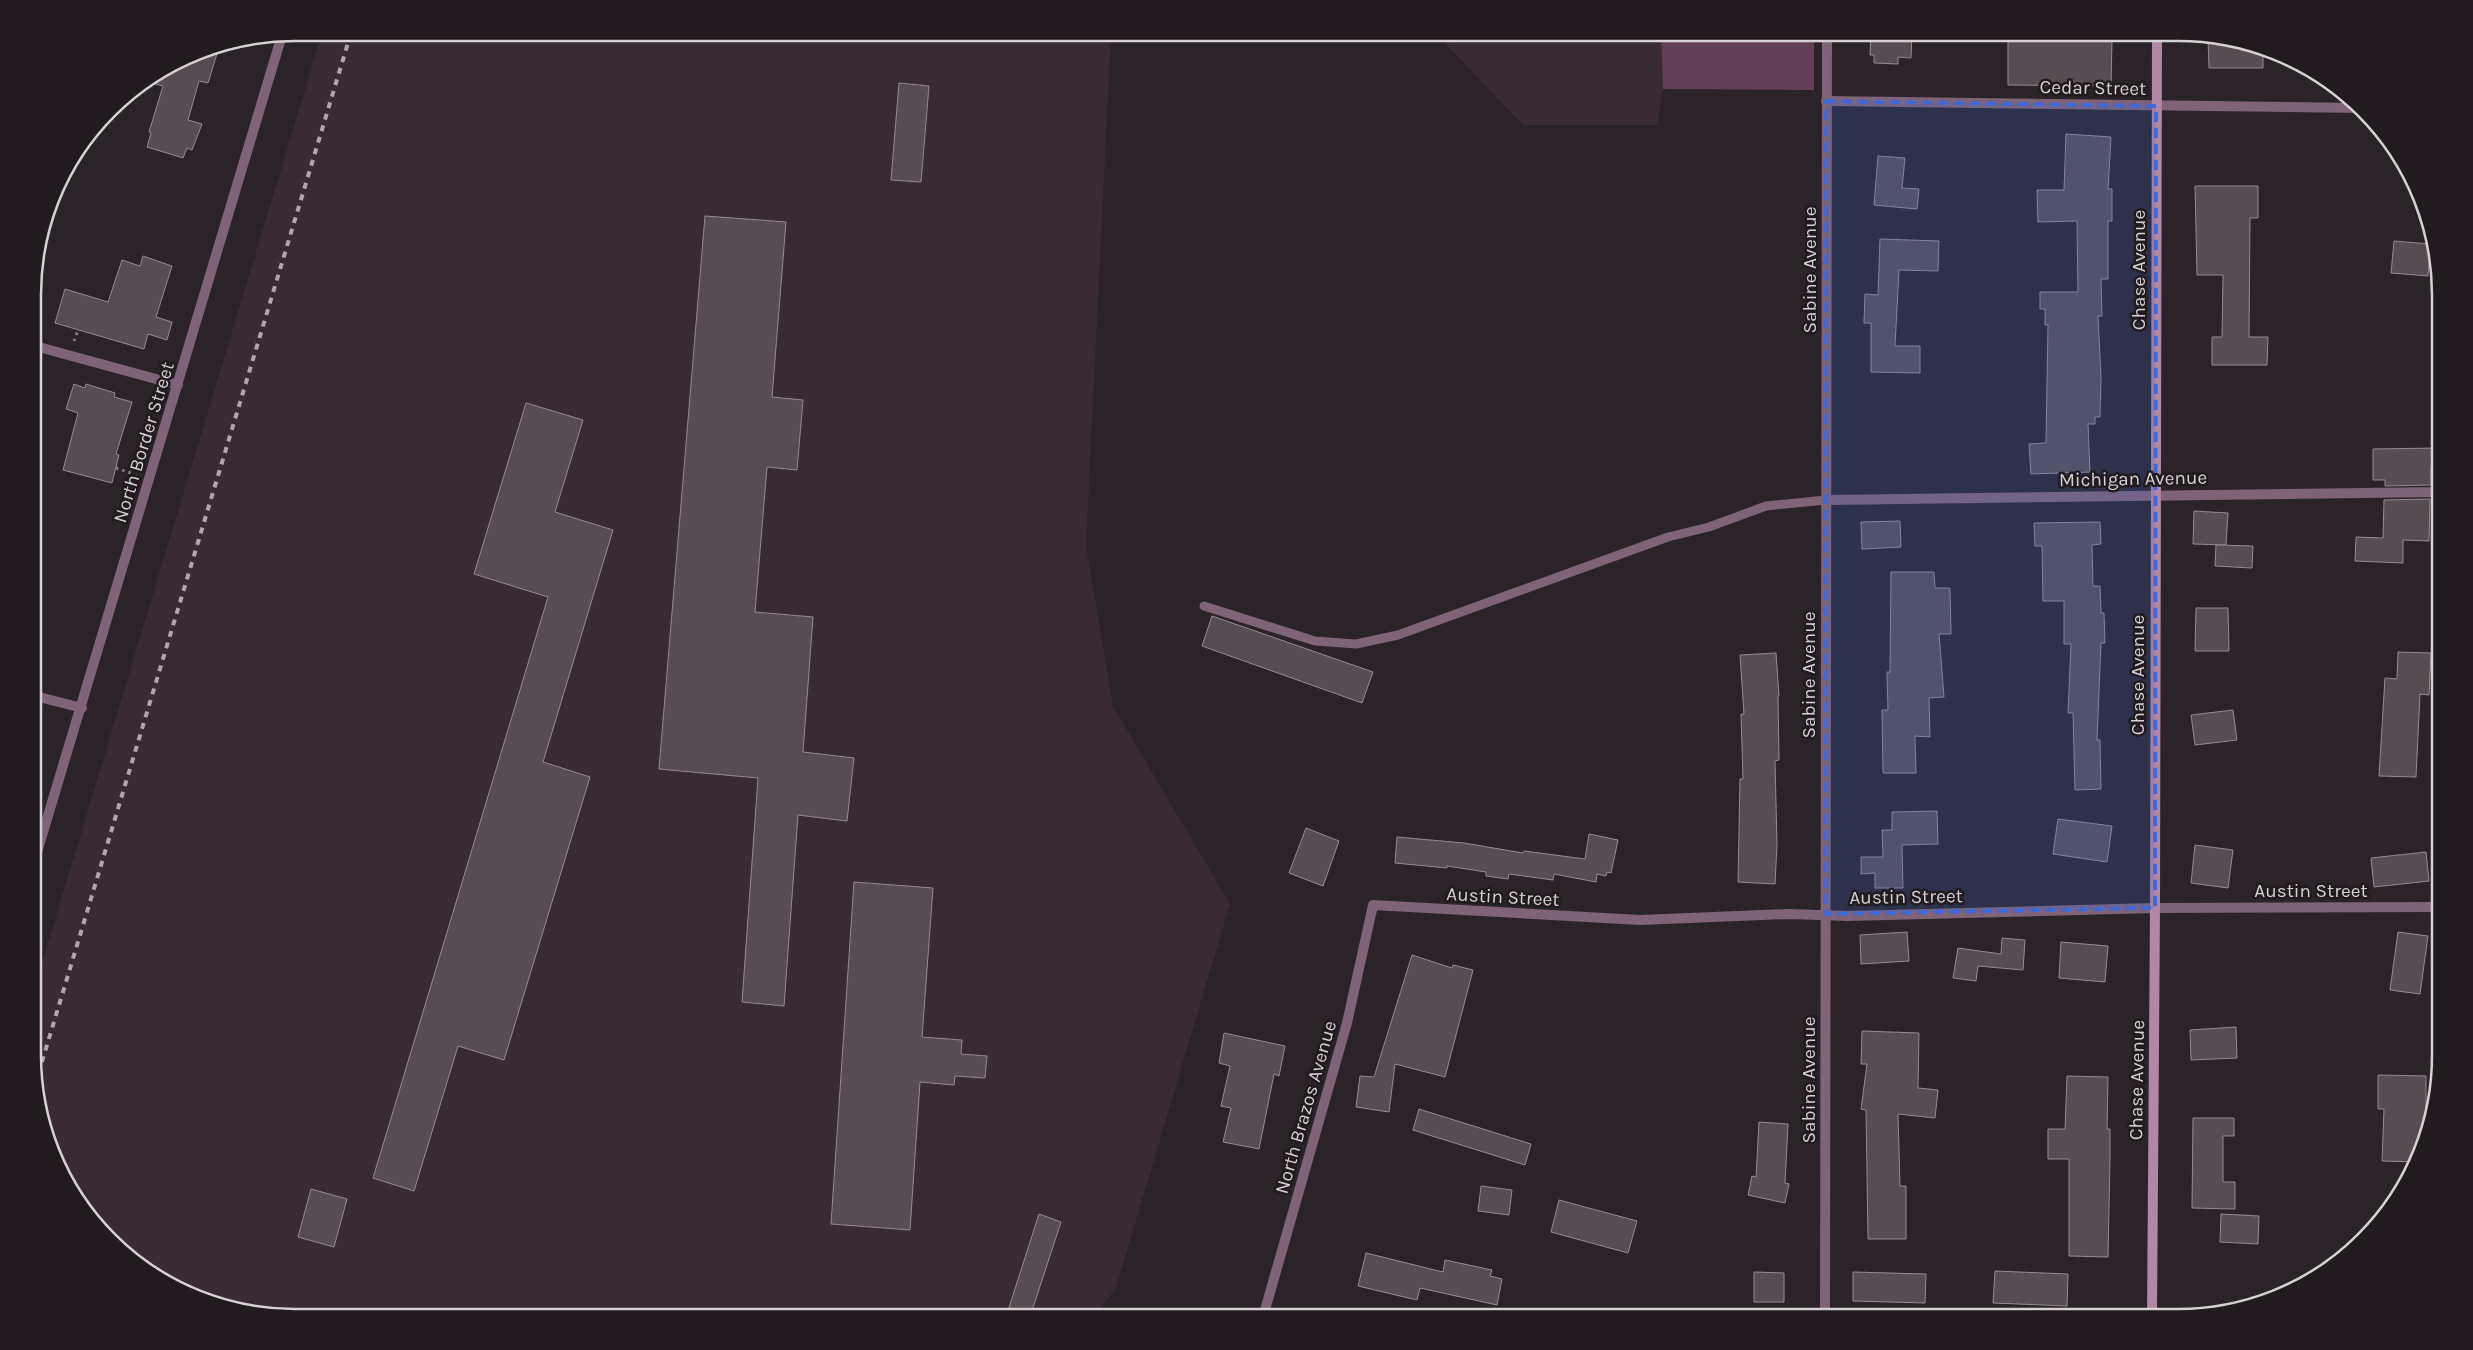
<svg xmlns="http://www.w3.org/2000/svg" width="2473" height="1350" font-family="Karla,sans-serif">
<rect width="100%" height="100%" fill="#2a2328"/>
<g fill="#382b34">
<polygon points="322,33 1111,33 1086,546 1113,706 1230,904 1116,1288 1094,1317 294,1317 227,1308 164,1282 122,1252 77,1201 47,1140 35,1089 35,986"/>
<polygon points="1435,33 1661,33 1663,89 1657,125 1523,125"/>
</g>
<polygon fill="#623f57" points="1661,33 1814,33 1814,90 1663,89"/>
<g fill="#554d52" stroke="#958c92">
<polygon points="1871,32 1912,32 1911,58 1898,57 1898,64 1874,63 1874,55 1870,55"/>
<polygon points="2008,32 2048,32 2048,38 2112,39 2111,86 2008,85"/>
<polygon points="2208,38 2246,41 2263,48 2263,68 2209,68"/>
<polygon points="219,47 208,83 199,81 188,120 202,124 192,150 187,148 183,158 147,147 151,133 149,132 163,86 148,82 195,52"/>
<polygon points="899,83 929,86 921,182 891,180"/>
<polygon points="2066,134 2111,137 2108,189 2112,189 2112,221 2108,221 2108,279 2101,279 2102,316 2098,316 2101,377 2100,417 2095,417 2095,424 2088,424 2090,472 2031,474 2029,444 2046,443 2048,325 2045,325 2045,309 2040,309 2040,292 2078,292 2077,221 2038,222 2037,190 2064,190"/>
<polygon points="1878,156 1905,158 1902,188 1919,189 1917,209 1874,205"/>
<polygon points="2195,186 2258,186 2258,218 2250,218 2249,337 2268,337 2267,365 2212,365 2212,337 2222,337 2223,275 2197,275"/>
<polygon points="705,216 786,222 772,397 803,400 797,470 767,467 755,612 813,617 803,752 854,758 847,821 798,815 784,1006 742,1002 758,778 659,769"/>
<polygon points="1880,239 1939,241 1938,271 1899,270 1895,346 1920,346 1920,373 1871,372 1871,323 1864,323 1865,294 1878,295"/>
<polygon points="2394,241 2431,244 2428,276 2391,273"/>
<polygon points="143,256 172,266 156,317 172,322 167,340 148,334 144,349 55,323 65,289 108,302 122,260 140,266"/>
<polygon points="74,384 85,388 86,384 115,393 114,397 132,402 116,454 119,455 112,483 63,470 78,413 66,409"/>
<polygon points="526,403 583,420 555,512 613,530 543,762 590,777 504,1060 458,1046 414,1191 373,1178 548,597 474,574"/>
<polygon points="2438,448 2439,467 2431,467 2431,485 2385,486 2385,480 2373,480 2373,449"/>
<polygon points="2430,499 2429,541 2403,540 2403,563 2355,561 2356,537 2383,538 2384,500"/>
<polygon points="2194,511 2228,513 2226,545 2193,544"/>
<polygon points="1900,521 1901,547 1862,549 1861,522"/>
<polygon points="2100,522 2101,544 2092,545 2093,586 2100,586 2101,613 2104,613 2105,643 2101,643 2097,740 2100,740 2101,789 2075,790 2073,713 2068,713 2071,644 2064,644 2064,601 2043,601 2042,546 2035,546 2034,523"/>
<polygon points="2216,545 2253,546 2252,568 2215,566"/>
<polygon points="1891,572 1934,572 1935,588 1950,588 1951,634 1939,634 1944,697 1929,698 1930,737 1915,736 1916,773 1883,773 1882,710 1888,710 1887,672 1890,672"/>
<polygon points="2196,608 2228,608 2229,651 2195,651"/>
<polygon points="1212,616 1373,672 1362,703 1202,646"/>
<polygon points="2398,652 2431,653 2429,695 2420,694 2416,777 2379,776 2385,678 2397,679"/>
<polygon points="1776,653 1779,696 1778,696 1779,760 1775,761 1777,845 1775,884 1738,882 1740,779 1743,779 1741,714 1744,714 1740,655"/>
<polygon points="2233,710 2237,740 2195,745 2191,715"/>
<polygon points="1937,811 1938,844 1902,845 1903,888 1875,888 1875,873 1861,874 1861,857 1883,857 1882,830 1892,830 1892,812"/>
<polygon points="2058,819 2112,826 2107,862 2053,854"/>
<polygon points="1306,828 1339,841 1323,886 1289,873"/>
<polygon points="1589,834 1618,840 1611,873 1607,872 1606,876 1597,874 1596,882 1554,874 1553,880 1509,874 1508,879 1486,876 1486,872 1447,866 1447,868 1395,863 1397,837 1464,843 1523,853 1524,851 1585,859"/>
<polygon points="2195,845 2233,850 2228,888 2191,883"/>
<polygon points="2426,852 2429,881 2374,887 2371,858"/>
<polygon points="854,882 933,888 922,1037 962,1040 961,1054 987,1056 985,1078 955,1076 954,1085 920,1082 910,1230 831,1224"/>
<polygon points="1907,932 1909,961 1861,964 1860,935"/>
<polygon points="2398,932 2428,936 2420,994 2390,990"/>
<polygon points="2002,938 2025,940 2023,970 1978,966 1976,981 1953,978 1958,948 2001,954"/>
<polygon points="2061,942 2108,946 2105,982 2059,978"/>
<polygon points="1412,955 1452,968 1453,965 1473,970 1445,1077 1395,1064 1389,1112 1356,1107 1360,1076 1374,1077"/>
<polygon points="2236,1027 2237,1058 2191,1060 2190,1030"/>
<polygon points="1862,1031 1919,1033 1918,1088 1938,1090 1935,1118 1898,1114 1900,1186 1906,1186 1906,1239 1868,1239 1866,1110 1861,1109 1867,1064 1861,1064"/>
<polygon points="1224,1033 1285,1046 1279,1076 1274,1074 1259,1149 1223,1142 1231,1108 1221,1106 1230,1066 1219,1063"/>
<polygon points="2378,1075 2426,1076 2426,1138 2416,1162 2382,1161 2384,1109 2378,1109"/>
<polygon points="2067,1076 2108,1077 2107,1129 2110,1129 2110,1159 2108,1257 2069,1256 2069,1159 2048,1159 2048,1129 2065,1129"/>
<polygon points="1419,1109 1531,1144 1525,1165 1413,1130"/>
<polygon points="2193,1118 2234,1118 2234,1136 2223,1136 2223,1182 2235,1182 2235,1209 2192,1208"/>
<polygon points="1759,1122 1788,1124 1785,1183 1789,1184 1785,1203 1748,1195 1752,1176 1756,1177"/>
<polygon points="1481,1186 1512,1190 1509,1215 1478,1211"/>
<polygon points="311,1189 347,1199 334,1247 298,1237"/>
<polygon points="1559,1200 1637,1221 1628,1253 1551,1232"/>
<polygon points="1039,1214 1061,1222 1030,1317 1006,1317"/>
<polygon points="2221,1214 2259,1216 2258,1244 2220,1242"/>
<polygon points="1366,1253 1443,1272 1445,1260 1492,1270 1490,1276 1502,1279 1497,1305 1420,1288 1417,1300 1358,1286"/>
<polygon points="1995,1271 2068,1274 2067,1306 1993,1303"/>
<polygon points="1754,1272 1784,1273 1784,1302 1754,1302"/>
<polygon points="1853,1272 1926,1274 1925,1303 1853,1301"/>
</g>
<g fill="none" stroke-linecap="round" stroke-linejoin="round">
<g stroke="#847e82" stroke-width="3" stroke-dasharray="2.5 4" stroke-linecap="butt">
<polyline points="74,341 78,330"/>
<polyline points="116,468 134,474"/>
</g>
<polyline stroke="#7f6376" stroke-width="9" points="1204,606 1315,641 1356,644 1398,635 1668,537 1709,527 1766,506 1826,500"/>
<g stroke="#7f6376" stroke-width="10">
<polyline points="1826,101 2360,108"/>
<polyline points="35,346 178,385"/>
<polyline points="1826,500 2440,492"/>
<polyline points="35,696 82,708"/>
<polyline points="35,859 282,35"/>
<polyline points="1263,1317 1347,1023 1373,905 1640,920 1789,914 1848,916 2155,908 2440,907"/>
<polyline points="1825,1317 1827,33"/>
</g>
<polyline stroke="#b286a4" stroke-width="10" points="2152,1317 2155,908 2157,33"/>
<polyline stroke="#ada8ab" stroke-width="4" stroke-dasharray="6 6" stroke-linecap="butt" points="35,1085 351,33"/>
</g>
<path fill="#4268d7" fill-opacity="0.2" stroke="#4268d7" stroke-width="4" stroke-dasharray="10 6" stroke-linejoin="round" d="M1826,101l330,5 -1,802 -330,6z"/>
<g text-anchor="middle" stroke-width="5" stroke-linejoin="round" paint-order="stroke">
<g font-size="19" fill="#d6d1d4" stroke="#211a1e">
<text transform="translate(2093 87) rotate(1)" y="7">Cedar Street</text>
<text transform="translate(1809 270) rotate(-90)" y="7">Sabine Avenue</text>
<text transform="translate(2138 270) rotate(-90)" y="7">Chase Avenue</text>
<text transform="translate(143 442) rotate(-73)" y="7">North Border Street</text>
<text transform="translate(2133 478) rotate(-1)" y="7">Michigan Avenue</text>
<text transform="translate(1808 675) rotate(-90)" y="7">Sabine Avenue</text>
<text transform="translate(2137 675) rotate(-90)" y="7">Chase Avenue</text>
<text x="2311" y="897">Austin Street</text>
<text transform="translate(1503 896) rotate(3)" y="7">Austin Street</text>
<text transform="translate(1906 896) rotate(-1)" y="7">Austin Street</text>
<text transform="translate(1808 1080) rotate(-90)" y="7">Sabine Avenue</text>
<text transform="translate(2136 1080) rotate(-89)" y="7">Chase Avenue</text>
<text transform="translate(1305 1107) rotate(-74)" y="7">North Brazos Avenue</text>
</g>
</g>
<path d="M0 0H2473V1350H0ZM295 41H2178A254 254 0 0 1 2432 295V1055A254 254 0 0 1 2178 1309H295A254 254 0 0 1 41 1055V295A254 254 0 0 1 295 41Z" fill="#211a1e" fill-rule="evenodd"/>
<path fill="none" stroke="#d6d1d4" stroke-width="2.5" d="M295 41H2178A254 254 0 0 1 2432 295V1055A254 254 0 0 1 2178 1309H295A254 254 0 0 1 41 1055V295A254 254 0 0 1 295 41Z"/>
</svg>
